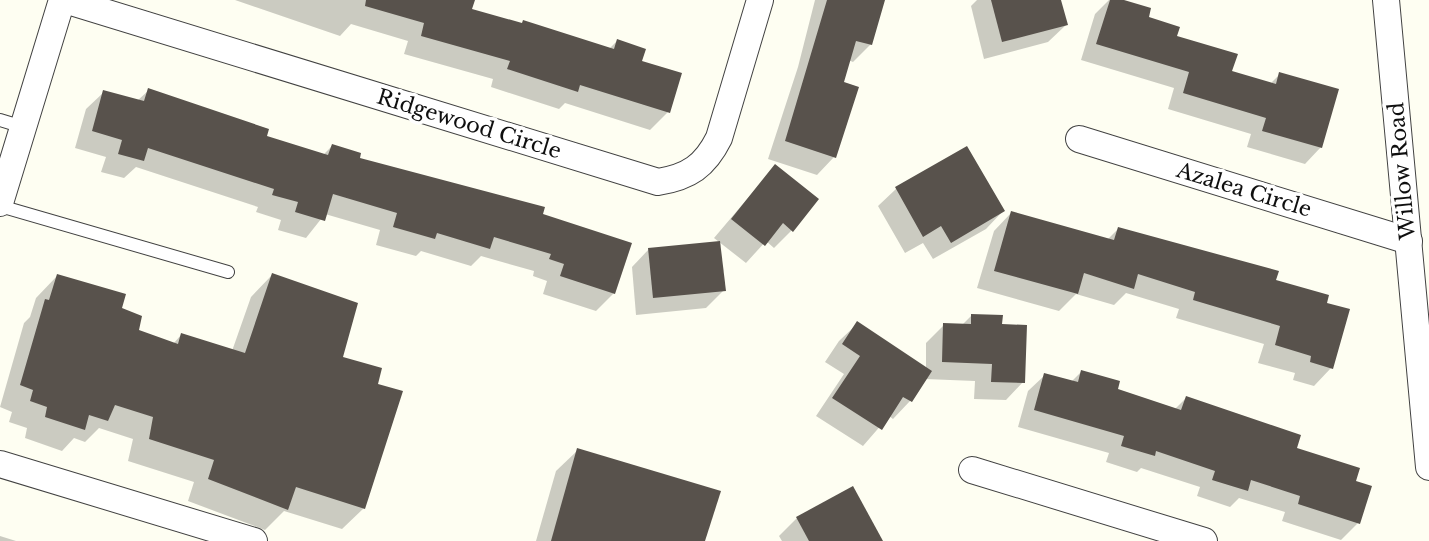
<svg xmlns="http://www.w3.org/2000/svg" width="1429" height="541" font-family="'Libre Baskerville',serif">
<rect width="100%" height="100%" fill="#fefef2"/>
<g fill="#0003">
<polygon points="235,0 473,0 470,10 609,49 617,41 640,62 668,112 650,130 565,103 559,109 491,87 493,79 404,54 408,41 351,24 340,36"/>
<polygon points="815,0 884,0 871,44 853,62 848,60 841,83 834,157 817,175 768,159 798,67"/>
<polygon points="977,0 1059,0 1066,25 1048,42 984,59 971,6"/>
<polygon points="1109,0 1118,0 1230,73 1270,84 1280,74 1321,147 1305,164 1247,147 1251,134 1168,109 1174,88 1081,60 1095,14"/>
<polygon points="149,90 264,137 323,155 332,146 358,159 541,215 614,293 596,311 543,294 547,281 533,276 534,271 481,256 471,266 421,251 416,256 376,245 380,230 325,214 306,238 278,230 281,220 256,212 258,207 136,167 124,178 101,172 106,157 75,148 86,109 104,92 137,101"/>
<polygon points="966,148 1003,211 986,229 933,259 923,243 905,253 878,206 896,189"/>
<polygon points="775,166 792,230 774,248 766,241 746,263 714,238"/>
<polygon points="1011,213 1107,240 1118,229 1274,281 1324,304 1331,368 1314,386 1293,380 1295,373 1258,363 1264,344 1176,318 1179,309 1126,293 1114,305 1076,294 1059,311 977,288 994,231"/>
<polygon points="649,249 724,290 706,308 636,315 632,267"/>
<polygon points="272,275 341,358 376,386 364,508 342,529 284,511 265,530 188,501 194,482 128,461 133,439 99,428 85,442 74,438 62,451 25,438 27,428 9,422 12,412 0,407 24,323 30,317 36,298 57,276 120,309 137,332 173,344 181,335 232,351 251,297"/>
<polygon points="972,315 1001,326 1023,382 1006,400 974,399 975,381 925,379 910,401 893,419 889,416 863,446 816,416 844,374 825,362 839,341 857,324 926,368 926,343 944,325 962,325"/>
<polygon points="1081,372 1116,391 1174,410 1186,398 1295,449 1353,482 1358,523 1341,540 1282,521 1285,512 1239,498 1230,507 1197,496 1200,487 1141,468 1137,472 1106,462 1109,453 1018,427 1028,391 1045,375 1071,382"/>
<polygon points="578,450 704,541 536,541 556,471"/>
<polygon points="852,488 881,541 782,541 779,536 797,518"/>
<polygon points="0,536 16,541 0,541"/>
</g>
<g fill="#58524c">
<polygon points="366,0 475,0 472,9 522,23 523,20 614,49 617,39 646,49 642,61 682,73 670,113 580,85 578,92 507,69 510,61 421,36 424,23 365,6"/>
<polygon points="827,0 885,0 872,45 856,41 844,82 859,87 836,158 785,141"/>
<polygon points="991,0 1061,0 1068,25 1002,42"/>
<polygon points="1110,0 1124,0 1151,8 1149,17 1180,27 1177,36 1238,54 1232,71 1276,84 1279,72 1339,89 1322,148 1262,131 1266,118 1183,93 1189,72 1096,44"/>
<polygon points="148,88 269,129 267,136 328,155 332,144 361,153 360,158 545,207 543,214 632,243 615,294 560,276 564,264 549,259 551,254 494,237 490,249 437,233 435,239 393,227 397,213 333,194 325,221 295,212 298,202 272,195 274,189 148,148 144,161 118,154 122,140 92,131 103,90 144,101"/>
<polygon points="967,146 1005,211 951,243 941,226 923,237 895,187"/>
<polygon points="775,164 819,199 793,232 783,223 765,246 731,219"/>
<polygon points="1011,211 1114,240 1118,227 1279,271 1276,280 1329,295 1327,303 1350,309 1333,369 1310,362 1311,356 1275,345 1280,326 1193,300 1195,292 1138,274 1134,289 1084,273 1078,294 994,271"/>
<polygon points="720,241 726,291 653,298 648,248"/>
<polygon points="272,273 358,303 343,357 382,368 378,384 403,391 365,509 296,487 288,510 208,479 214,460 149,439 153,417 115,405 108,421 89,415 85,430 45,417 47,407 30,401 33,390 20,385 45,299 49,300 57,274 126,294 122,308 142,316 139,330 178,344 181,333 245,353"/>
<polygon points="971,314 1003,315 1002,324 1027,325 1025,383 991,382 992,364 942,362 943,323 971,324"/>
<polygon points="857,321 932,371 912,402 903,397 882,430 832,398 860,356 842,344"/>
<polygon points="1081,370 1120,381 1118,389 1181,410 1186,396 1301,435 1297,448 1360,468 1356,481 1372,486 1360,524 1298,504 1300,496 1251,480 1248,491 1212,480 1215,471 1156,451 1155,456 1121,446 1124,436 1034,410 1044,373 1078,382"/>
<polygon points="577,448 721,491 705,541 551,541"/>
<polygon points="853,486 883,541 809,541 796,517"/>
</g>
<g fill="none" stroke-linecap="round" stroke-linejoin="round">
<defs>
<g id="lane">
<polyline points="0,120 23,127"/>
<polyline points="0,206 228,272"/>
</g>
<g id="street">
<path d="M65,0l593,182c31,-5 47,-16 61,-44l41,-138"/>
<polyline points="1386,0 1429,467"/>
<polyline points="1079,139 1409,241"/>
<polyline points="0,203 62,0"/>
<polyline points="0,464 254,541"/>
<polyline points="972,470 1204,541"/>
</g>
</defs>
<use href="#lane" stroke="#424242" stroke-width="14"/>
<use href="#street" stroke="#424242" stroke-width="28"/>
<use href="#lane" stroke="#fff" stroke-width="12"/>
<use href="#street" stroke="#fff" stroke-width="26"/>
</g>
<g text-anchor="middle" stroke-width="7" stroke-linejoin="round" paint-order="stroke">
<g font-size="21" fill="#0f0f0f" stroke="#fff">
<text transform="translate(469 124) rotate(17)" y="7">Ridgewood Circle</text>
<text transform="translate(1402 171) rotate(-95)" y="7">Willow Road</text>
<text transform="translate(1244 190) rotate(17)" y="7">Azalea Circle</text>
</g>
</g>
</svg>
